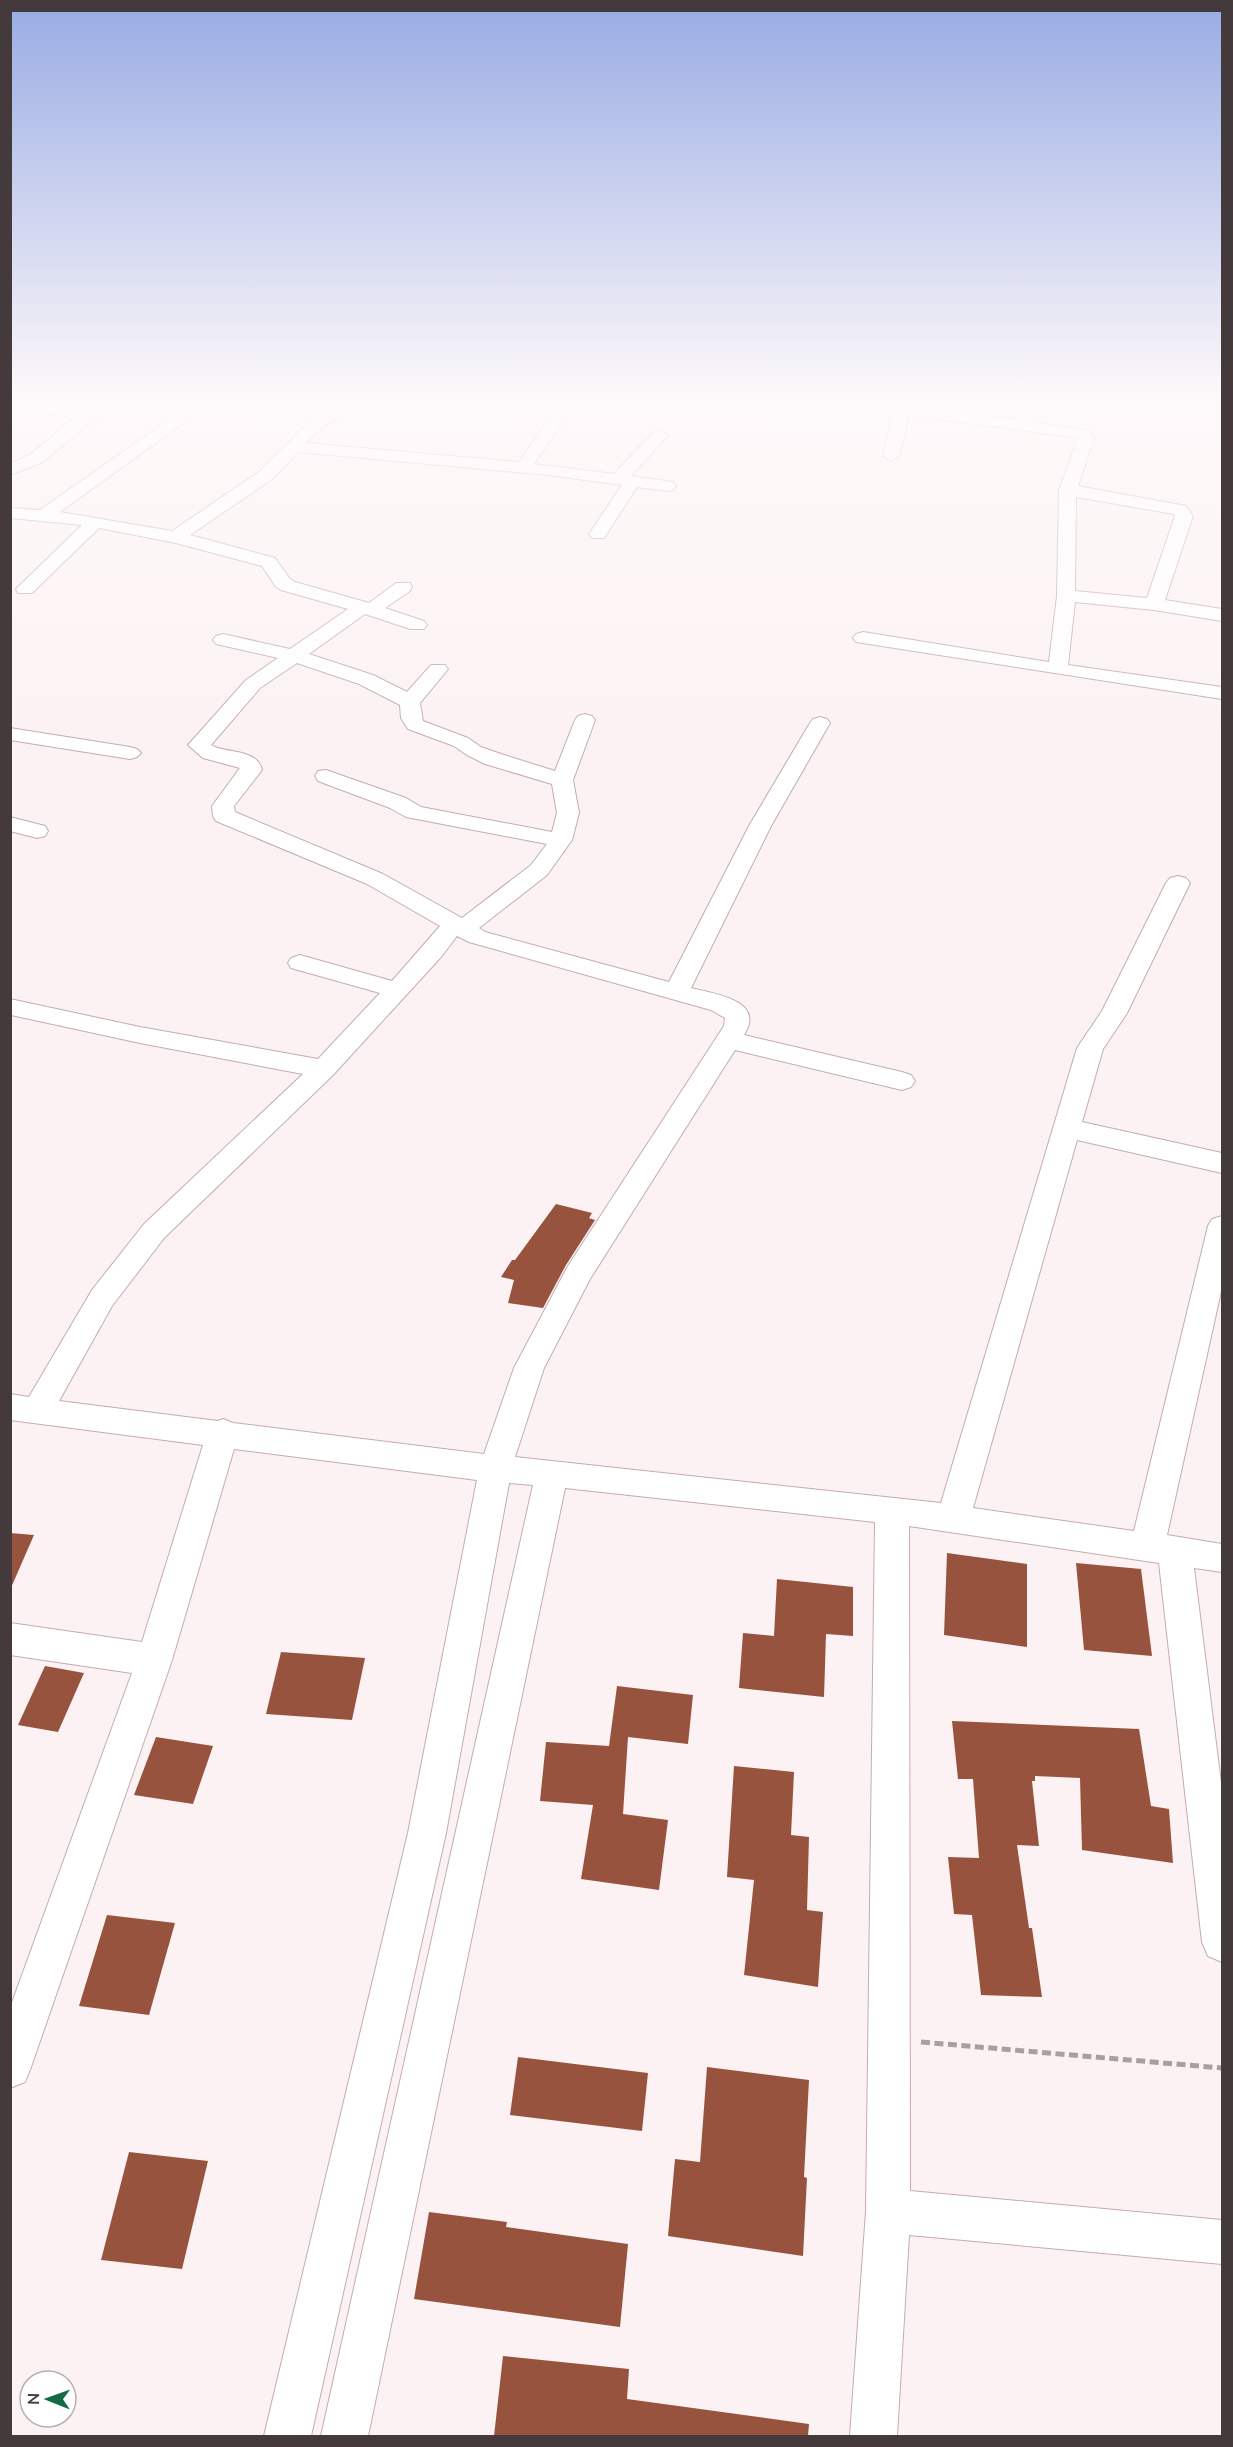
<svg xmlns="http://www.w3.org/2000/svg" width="1233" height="2447" font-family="Mulish,sans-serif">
<rect width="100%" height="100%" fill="#fcf2f3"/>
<g fill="#97533d">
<polygon points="556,1204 592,1213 589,1218 595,1220 566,1265 543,1308 508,1303 514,1280 501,1277 512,1260 515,1260"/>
<polygon points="10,1533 34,1535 10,1590"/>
<polygon points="947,1553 1027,1564 1027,1647 944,1635"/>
<polygon points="1076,1563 1141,1569 1152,1656 1084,1650"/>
<polygon points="777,1579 853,1587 853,1636 826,1634 824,1697 739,1688 743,1633 774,1636"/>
<polygon points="281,1652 365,1658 352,1720 266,1714"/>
<polygon points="45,1666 84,1673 58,1732 18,1725"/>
<polygon points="617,1686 693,1695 688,1744 628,1737 623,1814 668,1820 659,1890 581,1879 593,1805 540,1801 546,1742 609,1746"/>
<polygon points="952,1721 1139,1729 1151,1806 1169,1809 1173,1863 1082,1850 1080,1778 1035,1776 1035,1781 1032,1781 1039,1846 1017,1845 1029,1928 1032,1928 1042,1997 981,1995 972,1915 954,1914 948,1857 979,1858 973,1779 958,1779"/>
<polygon points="156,1737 213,1746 193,1804 134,1795"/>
<polygon points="734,1766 794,1772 791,1835 809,1837 807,1910 823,1912 818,1987 744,1975 754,1880 727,1877"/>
<polygon points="107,1915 175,1923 149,2015 79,2006"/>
<polygon points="518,2057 648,2073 642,2131 510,2115"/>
<polygon points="707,2067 809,2080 804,2177 807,2178 803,2256 668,2236 675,2159 700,2162"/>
<polygon points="129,2152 208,2161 182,2269 101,2260"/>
<polygon points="429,2212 507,2222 506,2227 628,2244 620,2327 414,2299"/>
<polygon points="503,2356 629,2369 627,2399 809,2424 808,2436 494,2436"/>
</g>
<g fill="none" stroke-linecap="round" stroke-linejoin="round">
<defs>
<g id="street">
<polygon points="103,396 122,396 43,462 10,475 10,464 31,454 75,417 10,410 10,400 85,409"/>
<path d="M202,396h19l-161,116 112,19 87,-59 50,-50 41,-26h19l-48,32 -15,15 213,19 46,-66h16l-47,68 80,10 40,-42 6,-2 8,5 -37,41 42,6 3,4 -3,4 -6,1 -30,-4 -33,51h-12l-3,-4 33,-49 -74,-10 -250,-23 -27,28 -81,55 85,23 15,21 5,3 74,21 27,-20h14l2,4 -2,4 -25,17 39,13 3,4 -3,4h-14l-45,-15 -56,40 64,21 34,17 24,-27h14l3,4 -28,34 3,18 45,17 13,9 20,7 54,17 20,-51 3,-4 7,-2 7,2 3,4 -22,60 6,33 -7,27 -25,35 -68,53 6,4 184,50 80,-156 61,-103 3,-4 7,-2 7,2 3,4 -59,103 -80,162c24,6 75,12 53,47l158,37 9,3 4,6 -4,6 -9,3 -167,-40 -145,229 -46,89 -29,89 426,46 136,-455 25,-37 64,-128 4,-5 8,-2 8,2 4,5 -63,130 -24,36 -21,73 140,31v20l-145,-33 -104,368 161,23 74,-305 4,-7 10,-3v71l-55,248 55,9v28l-28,-4 28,223v171l-14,-6 -6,-14 -43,-379 -250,-37 1,665 312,29v44l-313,-29 -12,201h-47l16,-225 9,-689 -310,-34 -197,948h-47l212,-951 -24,-2 -63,350 -135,603h-47l144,-603 69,-353 -243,-31 -62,211 -141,407 -6,15 -15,6v-80l122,-335 -122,-18v-32l132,19 61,-197 -193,-25v-26l19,3 63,-107 52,-66 159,-150 -163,-31 -129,-28 -1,-16 130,28 178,32 62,-66 -89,-25 -3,-5 3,-5 9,-3 92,26 48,-55 -73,-42 -151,-63 -3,-5 -1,-10 28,-38 -37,-10 -15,-13 58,-65 32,-22 -62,-14 -3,-4 3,-4 7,-2 67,15 58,-40 -67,-19 -5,-3 -14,-21 -86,-23 -77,-15 -67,65h-14l-2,-4 66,-64 -72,-7v-10l30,2zM297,663l62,21 41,21 1,13 7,11 46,17 13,9 18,9 67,20 5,29 -5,19 -131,-25 -15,-9 -80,-28 -8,1 -3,5 3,5 72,27 16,9 141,27 -16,21 -69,53 -79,-44 -148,-62 -1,-6 28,-36c-5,-22 -36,-16 -51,-25l49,-57zM457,936l12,6 242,68 14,8 -1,8 -156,240 -54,102 -30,86 -251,-31 -10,-4 -5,2 -159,-20 53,-95 52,-68 169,-163 108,-118z"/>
<path d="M901,396h16l-5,10 104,14 -6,-24h16l6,26 57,9 5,7 -16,48 108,20 7,10 -28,84 57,9v12l-68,-11 -79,-8 -7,63 154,22v12l-366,-57 -3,-4 3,-4 7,-2 186,30 8,-66 2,-106 19,-52 -169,-23 -10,41 -8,5 -8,-5 11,-47zM1076,497l98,17 1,2 -28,82 -72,-7z"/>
<polygon points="10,728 130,747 137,749 141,753 137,757 130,759 10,740"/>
<polygon points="10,817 45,826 48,831 45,836 37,838 10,831"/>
</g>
</defs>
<use href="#street" stroke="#c3acaf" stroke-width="2"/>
<polyline stroke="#a99fa0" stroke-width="5" stroke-dasharray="9 4.5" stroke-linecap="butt" points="921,2042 1222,2068"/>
<use href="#street" fill="#fff" fill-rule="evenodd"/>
</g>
<linearGradient id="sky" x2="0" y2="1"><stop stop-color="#98abe3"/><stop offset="0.54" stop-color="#fef9fa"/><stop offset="1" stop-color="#fef9fa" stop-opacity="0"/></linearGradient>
<rect width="1233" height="739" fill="url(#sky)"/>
<rect width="1233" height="2447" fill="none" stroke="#443a3b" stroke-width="24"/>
<g transform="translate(48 2399) rotate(271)"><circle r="28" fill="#ffffff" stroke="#b4b0b1" stroke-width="1.5"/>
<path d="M0-4.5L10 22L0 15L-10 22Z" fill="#116d41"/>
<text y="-9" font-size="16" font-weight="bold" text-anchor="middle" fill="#443a3b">N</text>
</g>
</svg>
